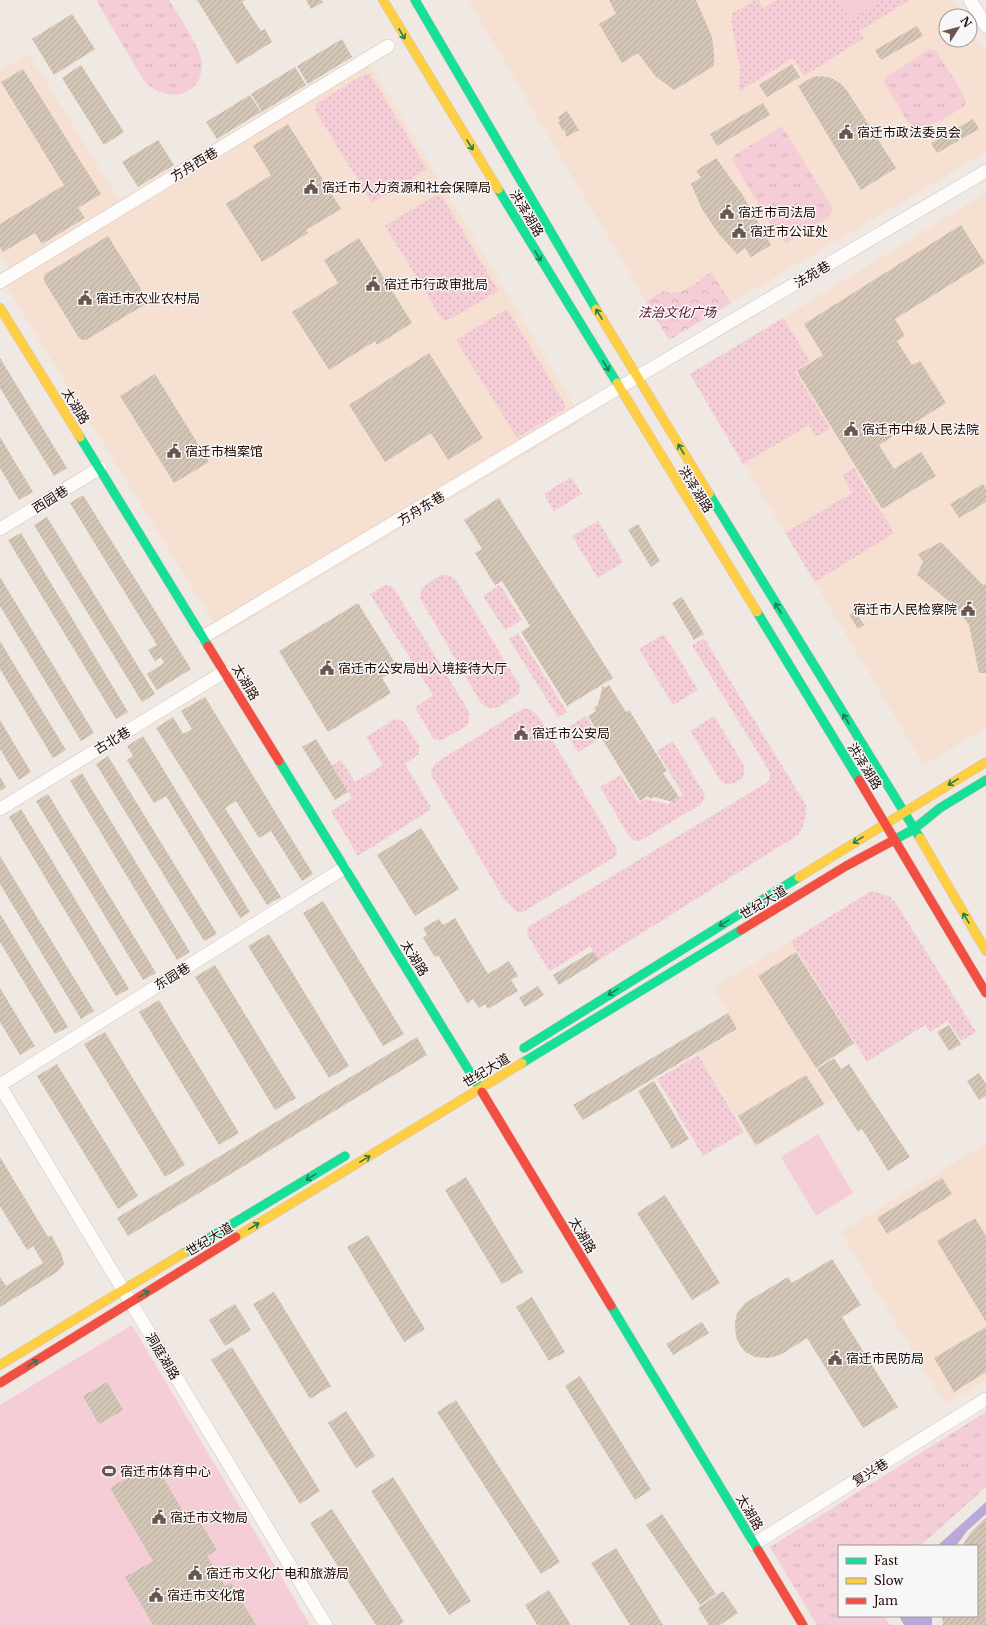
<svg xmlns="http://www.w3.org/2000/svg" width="986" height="1625" font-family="'Libre Baskerville','Noto Sans SC',serif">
<defs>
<pattern id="grass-tufts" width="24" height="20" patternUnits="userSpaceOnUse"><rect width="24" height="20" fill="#f5cdd7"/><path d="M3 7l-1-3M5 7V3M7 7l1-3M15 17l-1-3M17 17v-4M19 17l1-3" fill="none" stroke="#d2afb7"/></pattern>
<pattern id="park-crowns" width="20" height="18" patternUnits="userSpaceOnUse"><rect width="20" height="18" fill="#f5cdd7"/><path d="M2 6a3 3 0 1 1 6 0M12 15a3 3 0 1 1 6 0" fill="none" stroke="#d2afb7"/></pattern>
<pattern id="garden-dots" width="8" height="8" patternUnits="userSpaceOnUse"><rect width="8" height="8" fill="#f5cdd7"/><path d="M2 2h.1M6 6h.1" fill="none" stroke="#d2afb7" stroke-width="1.8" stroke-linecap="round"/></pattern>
<pattern id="building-hatch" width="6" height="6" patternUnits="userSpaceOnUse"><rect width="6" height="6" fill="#d3c6b6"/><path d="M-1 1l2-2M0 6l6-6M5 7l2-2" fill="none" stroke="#b5a99b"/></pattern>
</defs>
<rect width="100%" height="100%" fill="#f0e8e2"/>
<g fill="#f6e0d1">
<polygon points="468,0 954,0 964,16 946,16 946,40 970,40 970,26 986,52 986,152 669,340"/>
<polygon points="363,53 583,420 222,636 0,276 0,273 9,268 0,254 0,71 29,54 119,200 47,244"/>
<polygon points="986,193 986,728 924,765 690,374 783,318"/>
<polygon points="791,941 855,1044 815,1069 834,1099 756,1148 698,1053 738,1030 713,988"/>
<polygon points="986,1143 986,1380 945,1404 841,1232"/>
</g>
<g fill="url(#grass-tufts)">
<path d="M96,0h73c9,15 34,50 33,66 -2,34 -40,37 -59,13z"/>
<polygon points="931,49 936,51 964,95 966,104 962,108 920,132 915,130 910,126 884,82 885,78 926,51"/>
<polygon points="782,126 833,209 829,217 787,243 778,238 732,159 735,155"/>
<polygon points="986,1412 986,1487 920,1546 839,1546 839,1616 884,1616 890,1625 817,1625 770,1547"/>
</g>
<path fill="url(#park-crowns)" d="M711,272l20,31 -62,37 -23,-38 17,-11c19,7 34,-10 48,-19z"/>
<g fill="url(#garden-dots)">
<polygon points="755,0 759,0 763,8 777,0 910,0 859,31 864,38 804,76 793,58 740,91 739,86 740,68 731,20 733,13"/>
<polygon points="366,74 370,74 427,169 372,203 315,110 316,104 361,76"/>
<polygon points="436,195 442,196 498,291 447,321 442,319 385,226"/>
<polygon points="507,309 565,404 565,409 517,438 456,340"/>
<polygon points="783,318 810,361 795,371 830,429 816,437 809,425 743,464 690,374"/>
<polygon points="854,468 894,533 815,582 785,533 852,493 842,475"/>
<polygon points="571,477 582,494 554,511 544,494"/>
<polygon points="598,521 623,562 598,578 572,536"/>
<path d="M441,575h6l8,4 65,107 -1,7 -2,2 -19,12 -8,2 -9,-6 -61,-105c0,-13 12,-17 21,-23z"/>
<polygon points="389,585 393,587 469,712 469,722 465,727 440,741 433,738 416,709 417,706 433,695 370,594 383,586"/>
<polygon points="500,585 522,620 505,630 483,596"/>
<polygon points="518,633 567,712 558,717 509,639"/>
<polygon points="664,634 698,690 673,705 639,649"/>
<path d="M704,638l102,167c0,12 -1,20 -8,30l-199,125 -9,-14 -36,23 -5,2 -22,-37 1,-7 238,-144 4,-4 -1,-8 -77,-126z"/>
<path d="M524,708l6,1 8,7 79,133v5l-4,4 -92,55 -5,-2 -12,-12 -73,-124c0,-6 2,-9 6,-13z"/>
<polygon points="586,716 600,739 578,752 564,730"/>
<path d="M714,716l31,51 -2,10c-6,6 -14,10 -22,4l-31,-50z"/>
<polygon points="395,719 400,720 404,722 419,746 419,754 405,764 430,806 430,810 358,856 331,811 352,798 332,765 341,760 355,782 383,765 366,737"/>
<polygon points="673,741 705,795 704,799 701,804 640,841 635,841 629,836 600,787 621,775 639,803 645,799 668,804 683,795 657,751"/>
<polygon points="871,891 889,896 897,905 976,1032 961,1041 948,1021 930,1032 925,1025 867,1062 791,941"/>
<polygon points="698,1055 744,1132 703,1156 657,1079"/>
</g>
<g fill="#f5cdd7">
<polygon points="838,0 883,0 850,20"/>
<polygon points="818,1134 853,1193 816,1216 781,1157"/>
<polygon points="132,1325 310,1625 0,1625 0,1405"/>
<polygon points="839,1615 839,1616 879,1616 885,1625 841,1625 836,1617"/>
</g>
<g fill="#b9a9d8">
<polygon points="986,1502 986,1514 967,1531 956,1546 937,1546"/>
<polygon points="899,1616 932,1616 932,1625 904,1625"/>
</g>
<g fill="url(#building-hatch)">
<polygon points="197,0 245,0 242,2 261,31 265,29 272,42 237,64"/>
<polygon points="306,0 321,0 323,2 311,9"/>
<polygon points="609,0 696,0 712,37 714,54 714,66 674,90 655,76 638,53 622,63 599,24 616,14"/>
<polygon points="72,14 95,49 54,75 32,39"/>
<polygon points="917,26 923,36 881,60 875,50"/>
<polygon points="342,39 352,57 308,84 297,66"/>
<polygon points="792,64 800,77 767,97 759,85"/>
<polygon points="81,65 124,132 104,145 62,78"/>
<polygon points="295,67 306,85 262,112 251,94"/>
<polygon points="23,69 101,194 78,208 85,218 42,244 35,233 3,252 0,247 0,224 64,185 1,82"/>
<polygon points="821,76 831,78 840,83 848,92 896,168 861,190 798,86 813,77"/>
<polygon points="250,95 261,112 217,139 206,122"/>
<polygon points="763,103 770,115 717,146 710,134"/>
<polygon points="567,111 579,130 566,137 565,130 563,131 558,122 560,121 558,117"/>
<polygon points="973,119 979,129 937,153 931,143"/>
<polygon points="288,124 341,209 306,230 308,233 262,262 226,204 271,175 253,146"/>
<polygon points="158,140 174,165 138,187 122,162"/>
<polygon points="716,158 742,194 771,245 751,257 745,248 737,254 718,233 702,209 691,184 701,177 696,171"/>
<polygon points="961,225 985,263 895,319 905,336 897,341 912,365 920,361 946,403 879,445 894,469 921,452 936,476 882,509 797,371 823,355 804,324"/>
<polygon points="108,236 149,302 86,340 83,340 79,338 44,281 44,277 45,274"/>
<polygon points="359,238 412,323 377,345 375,341 329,370 292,312 338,283 324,260"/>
<polygon points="429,353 483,438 448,460 431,433 385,462 349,405"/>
<polygon points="0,358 67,468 54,476 0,388"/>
<polygon points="155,374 209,462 174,483 120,396"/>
<polygon points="0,437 33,492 19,500 0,468"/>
<polygon points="983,484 986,489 986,502 959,518 950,504"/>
<polygon points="83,495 191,669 157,690 147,674 164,663 161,657 155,661 148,650 157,645 70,503"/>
<polygon points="499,498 613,678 567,706 521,632 530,626 502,581 495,585 475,553 482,549 464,520"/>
<polygon points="47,517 155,694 142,702 34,525"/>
<polygon points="638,524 660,561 651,567 628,530"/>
<polygon points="21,533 128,712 116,719 8,540"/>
<polygon points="941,542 983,585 986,583 986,673 979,673 969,625 956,607 917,575 923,562 918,554"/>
<polygon points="0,577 94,733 81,741 0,606"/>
<polygon points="682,597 704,634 694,640 672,603"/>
<polygon points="358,603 398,668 382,678 391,693 328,732 279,651"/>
<polygon points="855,611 864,625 858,629 849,615"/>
<polygon points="0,641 66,750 53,758 0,669"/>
<polygon points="603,685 604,688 609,685 626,712 629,710 667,771 663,773 679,797 674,800 676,803 655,797 650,799 648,796 640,801 588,716 596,711 594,708 598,705"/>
<polygon points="205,697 313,874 302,881 271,831 259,838 236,801 225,808 281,897 267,905 156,728 173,717 183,734 192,729 181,711"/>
<polygon points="0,720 31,772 19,780 0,749"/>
<polygon points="143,736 250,912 240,918 166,796 154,803 127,760 133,756 127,746"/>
<polygon points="316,739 348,792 335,800 302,747"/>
<polygon points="108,756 217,934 204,941 96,764"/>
<polygon points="82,773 190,952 177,960 70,781"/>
<polygon points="0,777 6,787 0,791"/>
<polygon points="48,794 156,973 143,980 36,801"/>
<polygon points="21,809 129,989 116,996 9,817"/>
<polygon points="421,828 459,889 415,916 377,855"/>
<polygon points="0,856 94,1011 81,1019 0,884"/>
<polygon points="323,901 404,1034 383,1046 303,913"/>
<polygon points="0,914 68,1027 55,1034 0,942"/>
<polygon points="455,918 488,974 509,961 518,976 511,980 518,991 488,1009 485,1004 479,1008 473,999 467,1003 438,955 435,957 423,938 427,935 423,928 439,919 443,925"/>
<polygon points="269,934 349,1066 329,1078 248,946"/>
<polygon points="593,951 599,960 559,985 553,975"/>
<polygon points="796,952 854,1043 816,1068 758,976"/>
<polygon points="215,965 296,1098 275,1110 195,977"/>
<polygon points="538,986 544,995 525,1007 519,998"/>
<polygon points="0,988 35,1046 20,1055 0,1022"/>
<polygon points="159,1000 239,1133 219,1145 139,1012"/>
<polygon points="728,1013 737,1029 583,1120 573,1105"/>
<polygon points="949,1025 961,1044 949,1051 937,1032"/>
<polygon points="105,1032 185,1165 165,1177 84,1044"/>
<polygon points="417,1037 427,1055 128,1236 117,1218"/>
<polygon points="834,1058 841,1069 849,1064 910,1157 888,1171 862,1129 858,1132 817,1069"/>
<polygon points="57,1064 138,1196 118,1209 37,1076"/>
<polygon points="979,1073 986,1084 986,1096 979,1100 967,1081"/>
<polygon points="806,1075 824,1104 756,1145 738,1116"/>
<polygon points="654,1081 689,1139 672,1149 638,1091"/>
<polygon points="0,1157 48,1237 51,1235 61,1253 64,1264 57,1272 0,1307 0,1277 6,1286 43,1263 33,1246 27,1250 0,1206"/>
<polygon points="466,1177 523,1272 502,1284 445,1190"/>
<polygon points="942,1178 952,1194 887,1234 877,1218"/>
<polygon points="665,1195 720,1283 692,1300 637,1213"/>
<polygon points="975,1218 986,1236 986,1322 937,1241"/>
<polygon points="368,1235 425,1329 404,1342 347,1247"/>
<polygon points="832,1259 861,1305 842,1317 898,1407 863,1428 807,1338 780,1355 768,1358 755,1357 745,1352 740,1345 736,1337 735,1322 737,1313 745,1303 788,1277 792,1283"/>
<polygon points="274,1292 331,1386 310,1399 253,1304"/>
<polygon points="532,1297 565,1352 549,1361 516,1307"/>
<polygon points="235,1304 251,1330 225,1346 209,1320"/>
<polygon points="702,1322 709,1333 673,1355 666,1344"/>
<polygon points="986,1327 986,1372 954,1392 934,1358"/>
<polygon points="232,1347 320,1491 300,1504 211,1360"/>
<polygon points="580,1376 651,1490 635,1500 565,1386"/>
<polygon points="107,1382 123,1410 99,1424 83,1396"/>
<polygon points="456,1400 560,1562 541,1574 437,1412"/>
<polygon points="346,1411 375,1456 356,1468 328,1423"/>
<polygon points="154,1462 191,1525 199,1520 217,1550 207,1556 225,1586 231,1583 256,1625 153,1625 125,1577 153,1561 110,1488"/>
<polygon points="393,1477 471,1601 449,1615 371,1491"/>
<polygon points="332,1509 404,1622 399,1625 376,1625 310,1523"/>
<polygon points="662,1514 716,1594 700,1605 646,1525"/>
<polygon points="986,1517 986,1625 943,1625 942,1616 977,1616 977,1546 962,1546 971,1532"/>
<polygon points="616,1548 663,1625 630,1625 591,1563"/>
<polygon points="549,1590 571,1625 537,1625 525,1605"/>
<polygon points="723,1591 738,1613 720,1625 709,1625 698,1608"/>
</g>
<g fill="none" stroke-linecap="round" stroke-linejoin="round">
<defs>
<g id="street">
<polyline points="970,0 986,26"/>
<polyline points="0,282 388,46"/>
<polyline points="0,529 100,468"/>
<polyline points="203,637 637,377 986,171"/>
<polyline points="0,809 224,672"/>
<polyline points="0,1085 344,868"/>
<polyline points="0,1086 326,1625"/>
<polyline points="754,1544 986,1399"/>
</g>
<g id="fast">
<polyline points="415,0 596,309"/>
<polyline points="498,189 617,383"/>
<polyline points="80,437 208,646"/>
<polyline points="709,494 920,838"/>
<polyline points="757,612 859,780"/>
<polyline points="279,761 482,1092"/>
<polyline points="894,840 914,829 940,808 986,780"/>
<polyline points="524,1048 799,877"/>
<polyline points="522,1063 741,930"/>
<polyline points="184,1253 345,1156"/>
<polyline points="611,1306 758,1550"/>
</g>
<g id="slow">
<polyline points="383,0 498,189"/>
<polyline points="0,308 80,437"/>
<polyline points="596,309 709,494"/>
<polyline points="617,383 757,612"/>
<polyline points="920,838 986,951"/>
<polyline points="799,877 986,762"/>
<polyline points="236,1237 522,1063"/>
<polyline points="0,1365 184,1253"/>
</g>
<g id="jam">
<polyline points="208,646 279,761"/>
<polyline points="859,780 986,993"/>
<polyline points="741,930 846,866 894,840"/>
<polyline points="482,1092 611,1306"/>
<polyline points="0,1383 236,1237"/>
<polyline points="758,1550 803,1625"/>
</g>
</defs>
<use href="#street" stroke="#d6c4b8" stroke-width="14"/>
<use href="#fast" stroke="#d6c4b8" stroke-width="10"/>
<use href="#slow" stroke="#d6c4b8" stroke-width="10"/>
<use href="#jam" stroke="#d6c4b8" stroke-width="10"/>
<use href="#street" stroke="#fdfcfb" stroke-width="13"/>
<use href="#fast" stroke="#16e098" stroke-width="9"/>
<use href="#slow" stroke="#ffcf43" stroke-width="9"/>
<use href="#jam" stroke="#f24e42" stroke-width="9"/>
</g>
<defs><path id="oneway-shaft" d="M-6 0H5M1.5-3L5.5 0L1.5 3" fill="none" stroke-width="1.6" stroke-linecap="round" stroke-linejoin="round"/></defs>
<g stroke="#1b7f54">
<use href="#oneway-shaft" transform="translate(402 34) rotate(60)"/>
<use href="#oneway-shaft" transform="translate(470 145) rotate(59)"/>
<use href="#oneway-shaft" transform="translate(538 256) rotate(59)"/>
<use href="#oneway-shaft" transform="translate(599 314) rotate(-121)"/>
<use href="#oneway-shaft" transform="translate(606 366) rotate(59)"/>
<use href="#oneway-shaft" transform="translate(681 449) rotate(-121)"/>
<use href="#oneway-shaft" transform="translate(778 608) rotate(-121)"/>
<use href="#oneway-shaft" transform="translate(846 719) rotate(-121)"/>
<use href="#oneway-shaft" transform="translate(953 782) rotate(149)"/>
<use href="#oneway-shaft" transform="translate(858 840) rotate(148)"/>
<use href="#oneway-shaft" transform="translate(966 918) rotate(-121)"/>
<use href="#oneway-shaft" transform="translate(724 923) rotate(148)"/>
<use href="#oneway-shaft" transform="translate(613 992) rotate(148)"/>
<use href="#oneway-shaft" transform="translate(365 1159) rotate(-31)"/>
<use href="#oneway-shaft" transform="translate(311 1177) rotate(149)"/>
<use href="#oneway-shaft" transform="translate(254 1226) rotate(-31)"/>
<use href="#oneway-shaft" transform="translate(144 1294) rotate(-31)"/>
<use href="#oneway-shaft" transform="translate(33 1363) rotate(-32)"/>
</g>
<defs>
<symbol id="civic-bare" viewBox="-9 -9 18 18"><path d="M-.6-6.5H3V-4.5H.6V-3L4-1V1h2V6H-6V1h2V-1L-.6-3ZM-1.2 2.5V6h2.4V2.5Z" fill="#69564f" stroke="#f7f7f7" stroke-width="2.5" paint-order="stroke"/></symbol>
<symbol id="stadium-bare" viewBox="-9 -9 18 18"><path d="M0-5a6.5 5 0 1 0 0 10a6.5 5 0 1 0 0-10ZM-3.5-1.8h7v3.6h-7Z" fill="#69564f" stroke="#f7f7f7" stroke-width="2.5" paint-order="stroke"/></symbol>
</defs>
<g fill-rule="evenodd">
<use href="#civic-bare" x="836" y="122" width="20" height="20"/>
<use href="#civic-bare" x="301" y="177" width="20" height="20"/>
<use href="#civic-bare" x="717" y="202" width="20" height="20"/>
<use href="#civic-bare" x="729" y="221" width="20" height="20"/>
<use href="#civic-bare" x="363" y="274" width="20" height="20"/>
<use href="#civic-bare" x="75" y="288" width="20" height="20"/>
<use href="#civic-bare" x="841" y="419" width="20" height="20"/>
<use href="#civic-bare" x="164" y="441" width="20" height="20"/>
<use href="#civic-bare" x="958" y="599" width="20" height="20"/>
<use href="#civic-bare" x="317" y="658" width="20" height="20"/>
<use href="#civic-bare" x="511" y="723" width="20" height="20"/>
<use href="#civic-bare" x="825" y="1348" width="20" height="20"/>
<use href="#stadium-bare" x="99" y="1461" width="20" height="20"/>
<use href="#civic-bare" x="149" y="1507" width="20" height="20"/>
<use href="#civic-bare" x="185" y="1563" width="20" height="20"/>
<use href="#civic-bare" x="146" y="1585" width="20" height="20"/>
</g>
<g text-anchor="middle" stroke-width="3" stroke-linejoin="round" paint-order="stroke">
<g font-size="13" fill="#210800" stroke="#f7f7f7" text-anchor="start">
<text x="857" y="137">宿迁市政法委员会</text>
<text x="322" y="192">宿迁市人力资源和社会保障局</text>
<text x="738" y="217">宿迁市司法局</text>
<text x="750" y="236">宿迁市公证处</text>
<text x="384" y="289">宿迁市行政审批局</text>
<text x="96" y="303">宿迁市农业农村局</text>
<text x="862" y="434">宿迁市中级人民法院</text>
<text x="185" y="456">宿迁市档案馆</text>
<text x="957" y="614" text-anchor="end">宿迁市人民检察院</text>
<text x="338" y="673">宿迁市公安局出入境接待大厅</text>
<text x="532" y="738">宿迁市公安局</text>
<text x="846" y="1363">宿迁市民防局</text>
<text x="120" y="1476">宿迁市体育中心</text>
<text x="170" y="1522">宿迁市文物局</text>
<text x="206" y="1578">宿迁市文化广电和旅游局</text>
<text x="167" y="1600">宿迁市文化馆</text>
</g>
<g font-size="13" fill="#210800" stroke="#f7f7f7">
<text transform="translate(194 164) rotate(-31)" y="5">方舟西巷</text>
<text transform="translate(527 213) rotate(59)" y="5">洪泽湖路</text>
<text transform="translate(812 274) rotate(-31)" y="5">法苑巷</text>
<text transform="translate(76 406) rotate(58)" y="5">太湖路</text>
<text transform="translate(696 489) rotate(58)" y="5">洪泽湖路</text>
<text transform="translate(50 499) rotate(-32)" y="5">西园巷</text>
<text transform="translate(421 508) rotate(-31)" y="5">方舟东巷</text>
<text transform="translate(246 682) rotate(59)" y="5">太湖路</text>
<text transform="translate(112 740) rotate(-31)" y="5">古北巷</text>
<text transform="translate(865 766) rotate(58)" y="5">洪泽湖路</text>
<text transform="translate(763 902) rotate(-31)" y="5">世纪大道</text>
<text transform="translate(415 958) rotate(58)" y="5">太湖路</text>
<text transform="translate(172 976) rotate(-32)" y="5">东园巷</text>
<text transform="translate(486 1070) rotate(-31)" y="5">世纪大道</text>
<text transform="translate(583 1235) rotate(59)" y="5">太湖路</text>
<text transform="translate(209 1239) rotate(-31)" y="5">世纪大道</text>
<text transform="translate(163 1356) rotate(59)" y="5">洞庭湖路</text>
<text transform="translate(870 1472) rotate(-32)" y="5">复兴巷</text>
<text transform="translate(750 1512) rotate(59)" y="5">太湖路</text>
</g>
<g font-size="13" font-style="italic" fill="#530d2f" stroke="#f7f7f7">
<text x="677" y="317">法治文化广场</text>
</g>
</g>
<rect x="838" y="1545" width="140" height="72" fill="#f7f7f7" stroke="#a19794"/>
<rect x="846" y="1558" width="20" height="6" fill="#16e098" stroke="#a19794"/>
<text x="874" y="1565" font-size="12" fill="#210800">Fast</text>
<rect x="846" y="1578" width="20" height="6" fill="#ffcf43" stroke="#a19794"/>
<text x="874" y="1585" font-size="12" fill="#210800">Slow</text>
<rect x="846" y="1598" width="20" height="6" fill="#f24e42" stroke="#a19794"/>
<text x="874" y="1605" font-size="12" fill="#210800">Jam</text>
<g transform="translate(958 28) rotate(54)"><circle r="19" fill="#f7f7f7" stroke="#a19794"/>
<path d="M0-3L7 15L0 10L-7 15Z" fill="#69564f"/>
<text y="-6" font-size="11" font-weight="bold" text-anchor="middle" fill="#210800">N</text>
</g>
</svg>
